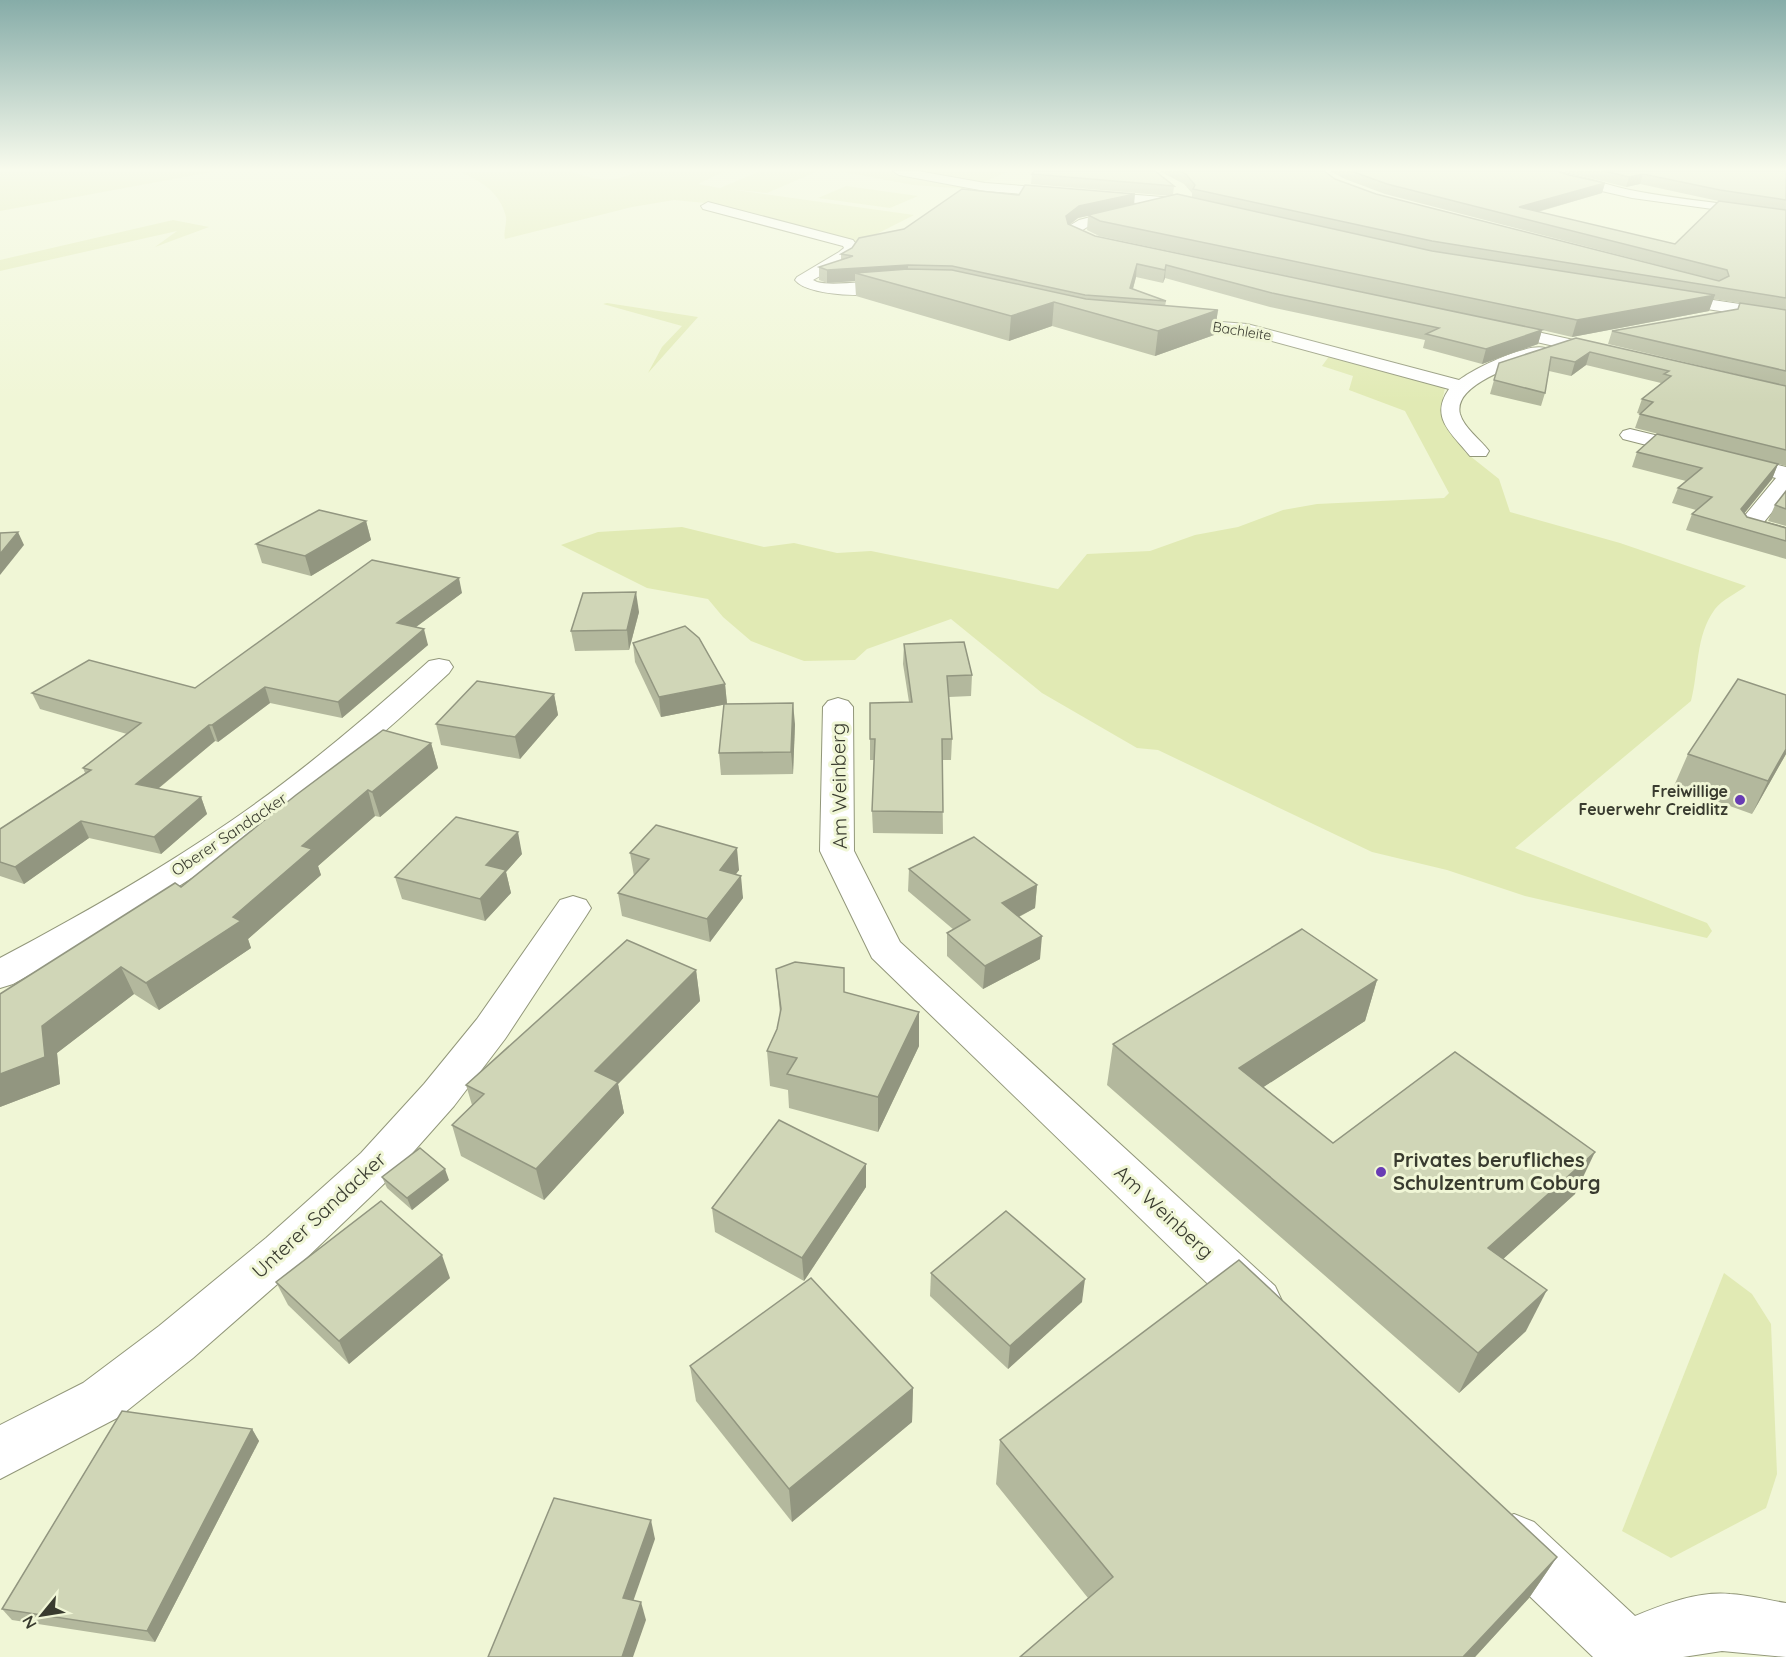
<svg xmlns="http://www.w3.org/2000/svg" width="1786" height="1657" font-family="Quicksand,sans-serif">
<rect width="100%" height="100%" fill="#f0f6d6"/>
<g fill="#e1eab4">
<polygon points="0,171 217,171 0,211"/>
<path d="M571,171c26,10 41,13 67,0h87l-27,13 22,4 40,-17h58l-51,22 -38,-4 185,26 -57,29 -152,-41 -31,-3 -42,7 -127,32c-2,-6 2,-15 1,-22 -6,-25 -25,-36 -46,-45z"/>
<polygon points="838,171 994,171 1007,172 967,189 913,185"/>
<polygon points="846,186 918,196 890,208 818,198"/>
<polygon points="173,220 209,227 155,247 177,231 0,271 0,260"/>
<polygon points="607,303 698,317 648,373 662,347 682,326 603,304"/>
<path d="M1330,355l116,29 -3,13 1,22 21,33 34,27 11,33 110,31 126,43c-9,7 -24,14 -31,23 -20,27 -16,62 -24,92l-176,147 192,75 5,8 -5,7 -182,-42 -78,-26 -75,-18 -214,-102 -21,-2 -95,-55 -91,-74 -84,30 -12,11 -51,1 -53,-20 -28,-24 -15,-18 -61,-11 -86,-43 37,-13 84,-5 82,20 30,-4 43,10 34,-2 187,38 29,-35 63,-3 45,-16 43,-8 45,-17 34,-6 127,-6 5,-5 -44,-82 -56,-21 4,-14 -31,-10z"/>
<polygon points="1724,1273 1752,1294 1771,1324 1777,1474 1766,1508 1671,1558 1622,1531"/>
</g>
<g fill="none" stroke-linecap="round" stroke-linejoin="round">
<defs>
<g id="minor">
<polygon points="893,171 918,171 985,183 1175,198 1202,204 1204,207 1197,211 1175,206 985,191 899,175"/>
<path d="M1536,171c30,-2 64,13 94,19 52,10 104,15 156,21v8l-154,-21 -65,-15z"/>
<path d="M708,202l145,38 6,8 -9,11 -37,21 4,2c19,6 82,-7 91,3 -12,14 -99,14 -113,-5l2,-3 42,-25 5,-4 -1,-2 -140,-37 -2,-3z"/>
<polygon points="1130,207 1137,211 1135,214 1089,226 1081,231 1090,236 1115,242 1117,245 1115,248 1080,243 1067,233 1069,226 1079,220"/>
<polygon points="1666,293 1786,311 1786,321 1660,302 1658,298"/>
<path d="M1170,318l77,6 212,56c16,-12 67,-37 86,-32l3,4 -3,4c-22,7 -93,27 -85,58 4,14 21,26 29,37l-3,5h-16c-18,-23 -41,-38 -21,-67l-203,-55 -82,-7 -3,-4z"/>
<polygon points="1497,323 1614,349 1617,353 1608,358 1491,332 1488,328"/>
<polygon points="1630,429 1786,467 1786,495 1764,522 1786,528 1786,543 1741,530 1737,525 1776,478 1623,439 1620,435 1623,431"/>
<path d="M439,659l10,2 4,6 -4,6c-62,58 -126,114 -196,163 -76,55 -158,102 -240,148l-13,4v-30c79,-42 157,-86 231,-137 70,-48 135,-103 198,-160z"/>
<polygon points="838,698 848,701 853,707 854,851 900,942 1275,1286 1282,1301 1275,1316 1258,1322 1241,1316 872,958 820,851 823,707 828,701"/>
<polygon points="573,896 586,900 591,908 586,916 505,1039 454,1106 391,1177 298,1266 193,1358 119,1417 0,1479 0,1425 83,1383 159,1326 266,1238 361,1153 424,1084 477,1019 560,900"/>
<path d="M1514,1514l20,8 101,94c30,-12 62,-25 95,-22 19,1 37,6 56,9v54l-64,-6 -39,6h-90l-99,-95 -8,-20 8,-20z"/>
</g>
</defs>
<use href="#minor" stroke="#92977a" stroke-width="2"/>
<use href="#minor" fill="#fff" fill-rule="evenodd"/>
</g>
<g fill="#b3b89d" fill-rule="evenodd">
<path d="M1159,171h165l11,8 41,15 343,87 -334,-87 -40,-15 -15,-8h227l12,4 36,8 -3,10 -64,19 137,32 48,-42 -83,-18 -14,3 -64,-16h224v215l-178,-42 4,-13 126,-22 8,-5 -33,-5 -4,12 -137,26 -30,-7 -4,14 -56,20 -59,-16 2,-8 -155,-33 -105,-29 -2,5 -27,-6 -3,12 33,12 -1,5 53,4 -4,25 -59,21 -103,-30 -43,15 -153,-45 -1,-15 -28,2 -8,-3v-13l22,-7v-6l63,-25 115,-34 115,9 37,-8 -140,-12 1,-10 142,12 -1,9 19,3v-5l-8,-9zM1088,216l-1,14 12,6 276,59 -280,-59 -25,-11 8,-7z"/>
<polygon points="1576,338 1786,386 1786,466 1778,464 1772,479 1744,513 1747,517 1786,528 1786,559 1686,530 1692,514 1696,510 1672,503 1678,488 1686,481 1632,467 1637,452 1769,462 1635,428 1640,414 1637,413 1642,399 1661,383 1586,365 1571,376 1549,371 1545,393 1541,406 1490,394 1499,363"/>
<polygon points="1786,491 1786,526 1768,521 1775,505"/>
<polygon points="366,521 371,540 311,576 262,563 256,544"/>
<polygon points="462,593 416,627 428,645 342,718 270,703 218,742 215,741 158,789 201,797 207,814 161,854 89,838 24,884 0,876 0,829 85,773 83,768 127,734 40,709 32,693 195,688"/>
<polygon points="639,612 629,650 575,651 571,631"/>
<polygon points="633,643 725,684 727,704 661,717 635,662"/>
<polygon points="904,644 972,675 971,696 949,697 952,739 951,760 942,760 943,834 873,833 872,811 874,760 870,760 870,739 909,702 903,664"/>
<polygon points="554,694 558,715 520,759 441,745 436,724"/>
<polygon points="1786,695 1786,754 1752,814 1674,786 1688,754"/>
<polygon points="795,724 793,774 721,775 719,753"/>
<polygon points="431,743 438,768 380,817 375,816 318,866 321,875 248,939 251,948 159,1010 134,994 57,1053 60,1084 0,1107 0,994 181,887"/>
<polygon points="630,853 739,870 736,874 743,898 710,942 622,916 618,893 634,876"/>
<polygon points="522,854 506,872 511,893 485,921 402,899 395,877"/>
<polygon points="909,869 1037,885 1035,908 1019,917 1040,959 983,989 947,956 947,933 954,930 908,891"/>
<polygon points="776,969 844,992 919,1046 878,1132 789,1108 788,1090 770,1086 767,1051 777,1029 780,1014"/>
<polygon points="696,970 700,1001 618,1084 624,1113 544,1200 461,1156 452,1125 472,1105 466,1085"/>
<polygon points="1377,980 1365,1021 1263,1087 1333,1143 1575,1194 1503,1259 1526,1331 1459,1393 1107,1085 1113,1044"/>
<polygon points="866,1164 866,1187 804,1281 715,1232 712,1208"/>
<polygon points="382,1177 449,1180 412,1210 387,1188"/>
<polygon points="931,1273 1082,1302 1008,1369 930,1296"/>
<polygon points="450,1278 349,1364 288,1305 276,1282"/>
<polygon points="690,1366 913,1388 912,1422 792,1522 696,1401"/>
<polygon points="252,1429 259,1441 155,1642 12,1620 2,1609"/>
<polygon points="1000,1440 1557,1557 1529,1598 1475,1657 1020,1657 1088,1598 996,1484"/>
</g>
<g fill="#929680">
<polygon points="1643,174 1640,184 1626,187 1629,177"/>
<polygon points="1605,183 1602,193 1519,217 1519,207"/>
<polygon points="1135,194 1134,205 1078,218 1065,228 1066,216 1079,206"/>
<polygon points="1137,264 1136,277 1130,299 1130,288"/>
<polygon points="908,265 908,278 855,273 855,281 827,283 827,270"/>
<polygon points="1166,265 1165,278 1163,283 1165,270"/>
<polygon points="1715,295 1709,311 1572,337 1577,320"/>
<polygon points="1054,302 1052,326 1009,341 1011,316"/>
<polygon points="1218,310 1214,335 1155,356 1158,331"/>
<polygon points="1542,330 1538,344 1482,364 1486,349"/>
<polygon points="1590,352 1586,365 1571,376 1575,362"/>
<polygon points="1778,464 1772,479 1735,525 1741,509"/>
<polygon points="366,521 371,540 311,576 305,556"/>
<polygon points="18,532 24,545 0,575 0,554"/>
<polygon points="459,578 462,593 401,638 397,623"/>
<polygon points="636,592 639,612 629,650 627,630"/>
<polygon points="424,629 428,645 342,718 338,702"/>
<polygon points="725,684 727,704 661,717 659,697"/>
<polygon points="265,687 270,703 218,742 212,725"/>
<polygon points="554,694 558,715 520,759 515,737"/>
<polygon points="793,703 795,724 793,774 791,752"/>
<polygon points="209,725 215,741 143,801 136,784"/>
<polygon points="431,743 438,768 380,817 372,792"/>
<polygon points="1786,749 1786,754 1752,814 1768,781"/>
<polygon points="368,790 375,816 318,866 321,875 248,939 251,948 159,1010 146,983 233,917 302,846"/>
<polygon points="201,797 207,814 161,854 154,837"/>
<polygon points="81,821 89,838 24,884 15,867"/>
<polygon points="518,832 522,854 506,872 511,893 485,921 480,899 486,865"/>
<polygon points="737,848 739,870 722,892 720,870"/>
<polygon points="741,876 743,898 710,942 707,919"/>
<polygon points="1037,885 1035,908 1001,926 1002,903"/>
<polygon points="1042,936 1040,959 983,989 985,966"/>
<polygon points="121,967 134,994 57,1053 60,1084 0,1107 0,1074 42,1026"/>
<polygon points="696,970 700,1001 618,1084 624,1113 544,1200 536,1169 595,1071"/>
<polygon points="1377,980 1365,1021 1230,1109 1239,1068"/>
<polygon points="919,1012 919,1046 878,1132 878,1097"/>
<polygon points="1595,1152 1575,1194 1470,1289 1488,1248"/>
<polygon points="866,1164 866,1187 804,1281 802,1258"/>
<polygon points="445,1169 449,1180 412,1210 407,1198"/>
<polygon points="442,1255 450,1278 349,1364 339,1341"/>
<polygon points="1085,1279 1082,1302 1008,1369 1010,1346"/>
<polygon points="1547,1290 1526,1331 1459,1393 1478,1353"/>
<polygon points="913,1388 912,1422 792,1522 789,1489"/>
<polygon points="252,1429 259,1441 155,1642 147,1631"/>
<polygon points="651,1520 655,1539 628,1616 623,1598"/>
<polygon points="1557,1557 1529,1598 1475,1657 1463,1657"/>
<polygon points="641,1602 646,1620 633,1657 622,1657"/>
</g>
<g fill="#d0d6b7" stroke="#929680" stroke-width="1.5">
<polygon points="1034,171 1155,171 1174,186 1032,174"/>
<polygon points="1180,171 1324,171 1335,179 1376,194 1719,281 1729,276 1727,270 1387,184 1351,171 1557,171 1569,175 1605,183 1519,207 1675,244 1719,201 1786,210 1786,298 1432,241 1193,189 1195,185 1186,174"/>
<polygon points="1604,171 1786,171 1786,200 1720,190 1643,174 1629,177"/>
<polygon points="1025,185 1135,194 1079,206 1066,216 1068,224 1095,236 1542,330 1486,349 1426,334 1439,328 1272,293 1166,265 1165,270 1137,264 1130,288 1166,301 1085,295 952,266 908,265 827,270 819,267 853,256 841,254 852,248 859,238 904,229 962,189 1019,195"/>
<polygon points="1177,194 1432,251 1715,295 1577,320 1100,221 1088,215"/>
<polygon points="908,269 952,270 1086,299 1218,310 1158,331 1054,302 1011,316 855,273"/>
<polygon points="1740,303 1786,310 1786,371 1612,331 1738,309"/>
<polygon points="1576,338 1786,386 1786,450 1640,414 1653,402 1642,399 1671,376 1664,374 1669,371 1590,352 1575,362 1551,357 1545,393 1494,380 1499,363"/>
<polygon points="1657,434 1778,464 1741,509 1747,517 1786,528 1786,541 1692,514 1712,497 1678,488 1702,468 1637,452"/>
<polygon points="1786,491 1786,509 1775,505"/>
<polygon points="319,510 366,521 305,556 256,544"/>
<polygon points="18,532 0,554 0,533"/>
<polygon points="372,560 459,578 397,623 424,629 338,702 265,687 212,725 209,725 136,784 201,797 154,837 81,821 15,867 0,862 0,829 91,770 83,768 141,723 32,693 89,660 195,688"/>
<polygon points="636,592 627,630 571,631 583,593"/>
<polygon points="685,626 699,638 725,684 659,697 633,643"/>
<polygon points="964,642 972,675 947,676 952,739 942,739 943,812 872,811 875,739 870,739 870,703 912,702 904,644"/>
<polygon points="1738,679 1786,695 1786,749 1768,781 1688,754"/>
<polygon points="477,681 554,694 515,737 436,724"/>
<polygon points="793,703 791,752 719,753 724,704"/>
<polygon points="383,730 431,743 372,792 368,790 302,846 312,849 233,917 241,921 146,983 121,967 42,1026 45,1057 0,1074 0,994 175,883 181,887 296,795"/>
<polygon points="456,817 518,832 486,865 506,870 480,899 395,877"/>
<polygon points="656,825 737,848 720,870 741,876 707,919 618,893 649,859 630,853"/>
<polygon points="974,837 1037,885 1002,903 1042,936 985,966 947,933 970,920 909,869"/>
<polygon points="1302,929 1377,980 1239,1068 1333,1143 1455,1052 1595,1152 1488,1248 1547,1290 1478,1353 1113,1044"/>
<polygon points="627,940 696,970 595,1071 618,1082 536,1169 452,1125 484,1094 466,1085"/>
<polygon points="795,962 844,968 844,992 919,1012 878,1097 787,1074 797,1058 767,1051 777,1029 781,1009 776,969"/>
<polygon points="779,1120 866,1164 802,1258 712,1208"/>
<polygon points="420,1148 445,1169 407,1198 382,1177"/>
<polygon points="381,1201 442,1255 339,1341 276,1282"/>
<polygon points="1006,1211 1085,1279 1010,1346 931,1273"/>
<polygon points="1239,1260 1557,1557 1463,1657 1020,1657 1113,1577 1000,1440"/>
<polygon points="811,1278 913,1388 789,1489 690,1366"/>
<polygon points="122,1411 252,1429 147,1631 2,1609"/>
<polygon points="554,1498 651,1520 623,1598 641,1602 622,1657 488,1657"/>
</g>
<linearGradient id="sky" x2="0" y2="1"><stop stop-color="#86aca8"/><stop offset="0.42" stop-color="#f8fbed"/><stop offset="1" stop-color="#f8fbed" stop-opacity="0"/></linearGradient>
<rect width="1786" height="403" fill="url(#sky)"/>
<g fill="#683cb4" stroke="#f0f6d6" stroke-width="2">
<circle cx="1740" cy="800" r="6"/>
<circle cx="1381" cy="1172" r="6"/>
</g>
<g text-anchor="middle" stroke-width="6" stroke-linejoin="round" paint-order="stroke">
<g font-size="14" fill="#393b2f" stroke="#f0f6d6">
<text transform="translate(1242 331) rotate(9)" y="5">Bachleite</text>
</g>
<g font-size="16" font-weight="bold" fill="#393b2f" stroke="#f0f6d6" text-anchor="end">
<text x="1728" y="797">Freiwillige<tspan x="1728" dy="18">Feuerwehr Creidlitz</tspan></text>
</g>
<g font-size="16" fill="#393b2f" stroke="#f0f6d6">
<text transform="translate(229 834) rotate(-34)" y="6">Oberer Sandacker</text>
</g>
<g font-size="20" fill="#393b2f" stroke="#f0f6d6">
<text transform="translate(839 786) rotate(-91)" y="7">Am Weinberg</text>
<text transform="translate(1164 1212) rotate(43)" y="7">Am Weinberg</text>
<text transform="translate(319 1215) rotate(-43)" y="7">Unterer Sandacker</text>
</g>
<g font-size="20" font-weight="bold" fill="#393b2f" stroke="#f0f6d6" text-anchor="start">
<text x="1393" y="1167">Privates berufliches<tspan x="1393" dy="23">Schulzentrum Coburg</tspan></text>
</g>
</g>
<g transform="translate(42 1615) rotate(240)" stroke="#f0f6d6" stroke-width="4.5" paint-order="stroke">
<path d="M0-4.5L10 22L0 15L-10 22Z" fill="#393b2f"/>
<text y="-9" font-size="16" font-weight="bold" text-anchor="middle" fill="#393b2f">N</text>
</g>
</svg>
